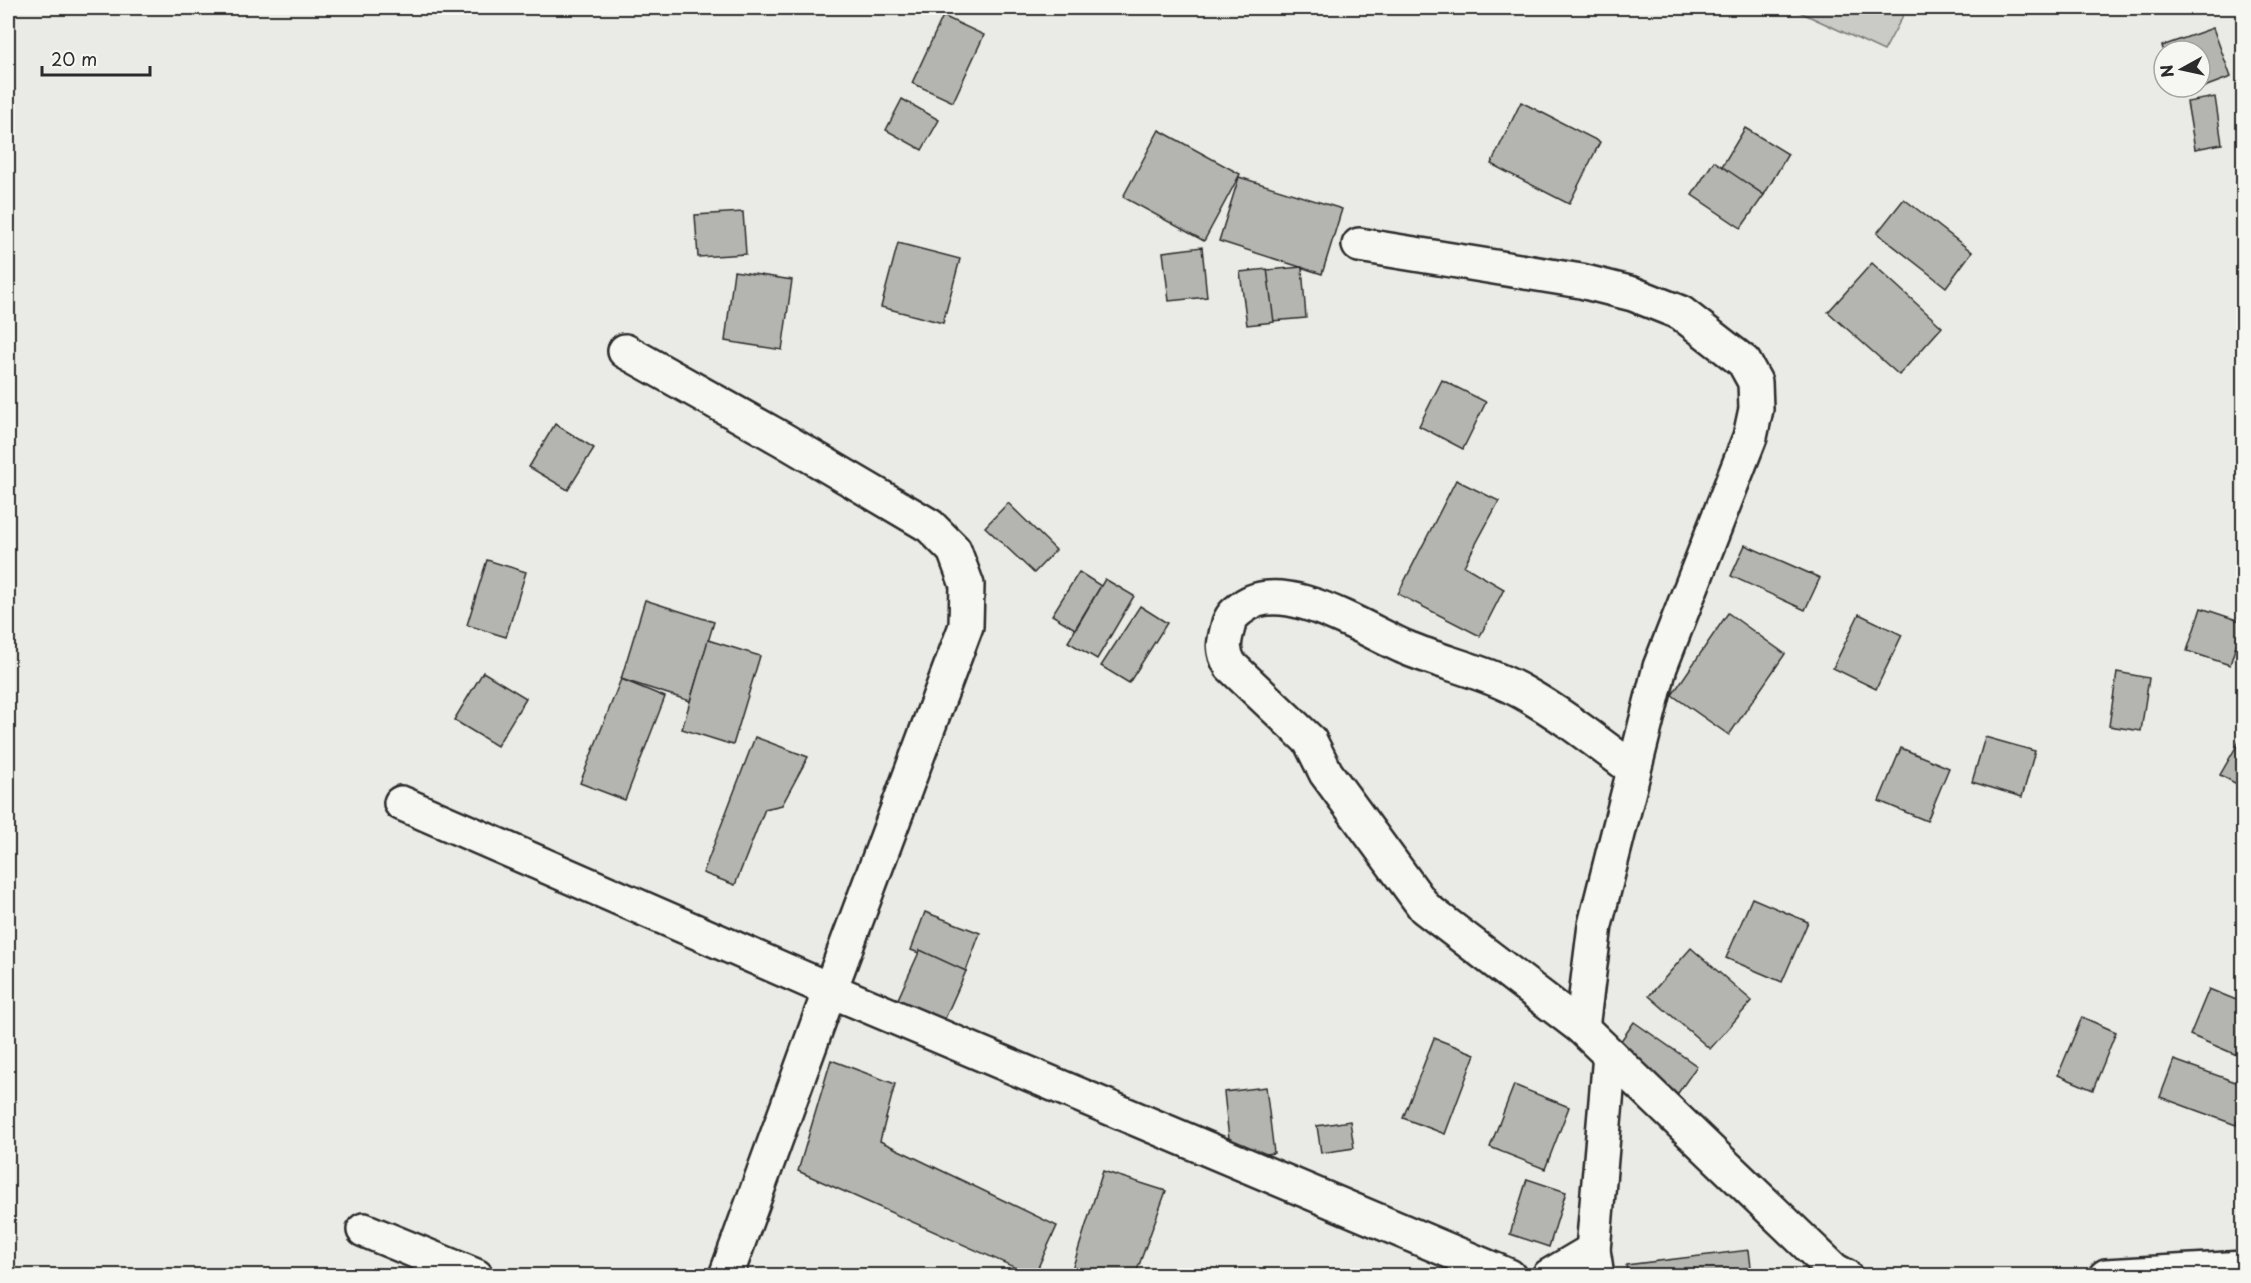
<svg xmlns="http://www.w3.org/2000/svg" width="2251" height="1283" font-family="'Playpen Sans',sans-serif">
<rect width="100%" height="100%" fill="#eaeae6"/>
<filter id="ink" filterUnits="userSpaceOnUse"><feTurbulence type="fractalNoise" baseFrequency=".0167" numOctaves="2"/><feDisplacementMap in="SourceGraphic" scale="12" xChannelSelector="R" yChannelSelector="G"/><feConvolveMatrix kernelMatrix="1 2 1 2 8 2 1 2 1" color-interpolation-filters="sRGB"/></filter>
<g filter="url(#ink)">
<polygon fill="#cacac7" stroke="#7a7a79" stroke-width="1.5" points="1791,8 1907,8 1884,51"/>
<g fill="#b4b4b1" stroke="#2b2b2b" stroke-width="1.5">
<polygon points="943,16 984,35 953,102 912,83"/>
<polygon points="2213,28 2231,77 2180,96 2177,87 2200,87 2200,51 2164,52 2162,46"/>
<polygon points="2215,97 2222,144 2195,149 2187,102"/>
<polygon points="902,99 939,120 922,150 886,130"/>
<polygon points="1521,102 1600,142 1569,204 1491,164"/>
<polygon points="1745,128 1788,154 1764,195 1721,168"/>
<polygon points="1159,130 1240,174 1204,241 1123,197"/>
<polygon points="1714,161 1764,195 1741,228 1692,195"/>
<polygon points="1239,177 1342,209 1322,274 1219,241"/>
<polygon points="1904,199 1972,252 1946,287 1877,233"/>
<polygon points="743,212 746,254 698,257 695,215"/>
<polygon points="898,243 960,259 943,323 881,307"/>
<polygon points="1202,247 1207,297 1169,301 1163,252"/>
<polygon points="1872,263 1942,327 1899,375 1828,312"/>
<polygon points="1302,267 1306,318 1272,321 1267,270"/>
<polygon points="1267,269 1274,322 1247,325 1240,272"/>
<polygon points="734,271 792,280 782,350 725,341"/>
<polygon points="1442,380 1486,402 1463,449 1419,426"/>
<polygon points="555,424 594,448 568,490 529,467"/>
<polygon points="1456,480 1499,501 1464,566 1504,589 1480,636 1398,594"/>
<polygon points="1008,503 1056,550 1034,573 985,527"/>
<polygon points="1745,545 1820,578 1805,610 1731,576"/>
<polygon points="487,560 526,572 506,637 467,625"/>
<polygon points="1079,572 1101,586 1075,629 1052,615"/>
<polygon points="1105,579 1134,596 1097,659 1068,642"/>
<polygon points="645,600 714,622 690,701 621,679"/>
<polygon points="1140,606 1167,623 1129,683 1101,666"/>
<polygon points="2201,608 2243,622 2230,665 2187,651"/>
<polygon points="1728,613 1785,654 1729,735 1672,695"/>
<polygon points="1859,614 1902,635 1876,689 1833,668"/>
<polygon points="708,640 760,656 733,745 682,729"/>
<polygon points="483,672 526,698 497,746 454,720"/>
<polygon points="2117,672 2149,678 2141,731 2109,726"/>
<polygon points="621,679 665,697 625,800 580,783"/>
<polygon points="2244,733 2244,788 2220,775"/>
<polygon points="755,737 808,757 782,805 765,809 735,885 703,873"/>
<polygon points="1985,737 2035,751 2022,797 1972,782"/>
<polygon points="1901,748 1949,768 1927,821 1879,801"/>
<polygon points="1752,898 1808,922 1782,982 1726,958"/>
<polygon points="925,912 980,933 966,971 911,950"/>
<polygon points="1691,948 1752,1001 1710,1049 1649,996"/>
<polygon points="920,950 966,971 935,1041 889,1019"/>
<polygon points="2209,989 2244,1003 2244,1058 2190,1035"/>
<polygon points="2082,1017 2116,1032 2093,1090 2058,1075"/>
<polygon points="1634,1022 1697,1066 1669,1106 1606,1062"/>
<polygon points="1434,1038 1475,1054 1445,1134 1403,1118"/>
<polygon points="831,1060 895,1084 880,1141 1057,1226 1034,1276 798,1171"/>
<polygon points="2174,1060 2244,1085 2244,1105 2236,1125 2160,1097"/>
<polygon points="1514,1085 1569,1107 1545,1169 1490,1147"/>
<polygon points="1266,1087 1274,1153 1231,1158 1224,1092"/>
<polygon points="1350,1121 1354,1148 1321,1153 1317,1126"/>
<polygon points="1103,1171 1166,1191 1135,1276 1070,1276"/>
<polygon points="1527,1179 1566,1192 1549,1247 1510,1234"/>
<polygon points="1749,1250 1752,1276 1627,1276 1626,1265"/>
</g>
<g fill="none" stroke-linecap="round" stroke-linejoin="round">
<defs>
<g id="minor">
<polyline points="1359,245 1581,281 1633,294 1681,313 1744,362 1755,382 1756,409 1750,437 1660,667 1595,925 1582,1028"/>
<polyline points="625,351 782,439 930,526 954,550 967,585 966,626 830,990 726,1276"/>
<path d="M1633,769c-35,-26 -70,-54 -109,-76 -35,-20 -77,-29 -115,-44 -42,-17 -124,-73 -166,-42 -7,5 -11,8 -14,16 -5,18 -8,27 2,43l79,75 16,32 99,135 157,120 252,242 11,6"/>
<polyline points="401,803 830,990 1509,1276"/>
<polyline points="364,1230 476,1276"/>
<polyline points="1549,1276 1593,1250"/>
<polyline points="1597,1276 1593,1250 1610,1055"/>
<polyline points="2106,1276 2244,1268"/>
</g>
</defs>
<use href="#minor" stroke="#2b2b2b" stroke-width="38"/>
<use href="#minor" stroke="#f6f6f2" stroke-width="33"/>
</g>
</g>
<rect width="2251" height="1283" fill="none" stroke="#f6f6f2" stroke-width="30"/>
<rect x="15" y="15" width="2221" height="1253" fill="none" stroke="#2b2b2b" stroke-width="2" filter="url(#ink)"/>
<g transform="translate(2182 69) rotate(262)"><circle r="28" fill="#f6f6f2" stroke="#a5a5a2" stroke-width="1.5"/>
<path d="M0-4.5L10 22L0 15L-10 22Z" fill="#2b2b2b"/>
<text y="-9" font-size="16" font-weight="bold" text-anchor="middle" fill="#2b2b2b">N</text>
</g>
<path d="M42 66v9h108v-9" fill="none" stroke="#2b2b2b" stroke-width="3"/>
<text x="51" y="66" font-size="18" fill="#2b2b2b" stroke="#f6f6f2" stroke-width="4.5" paint-order="stroke">20 m</text>
</svg>
